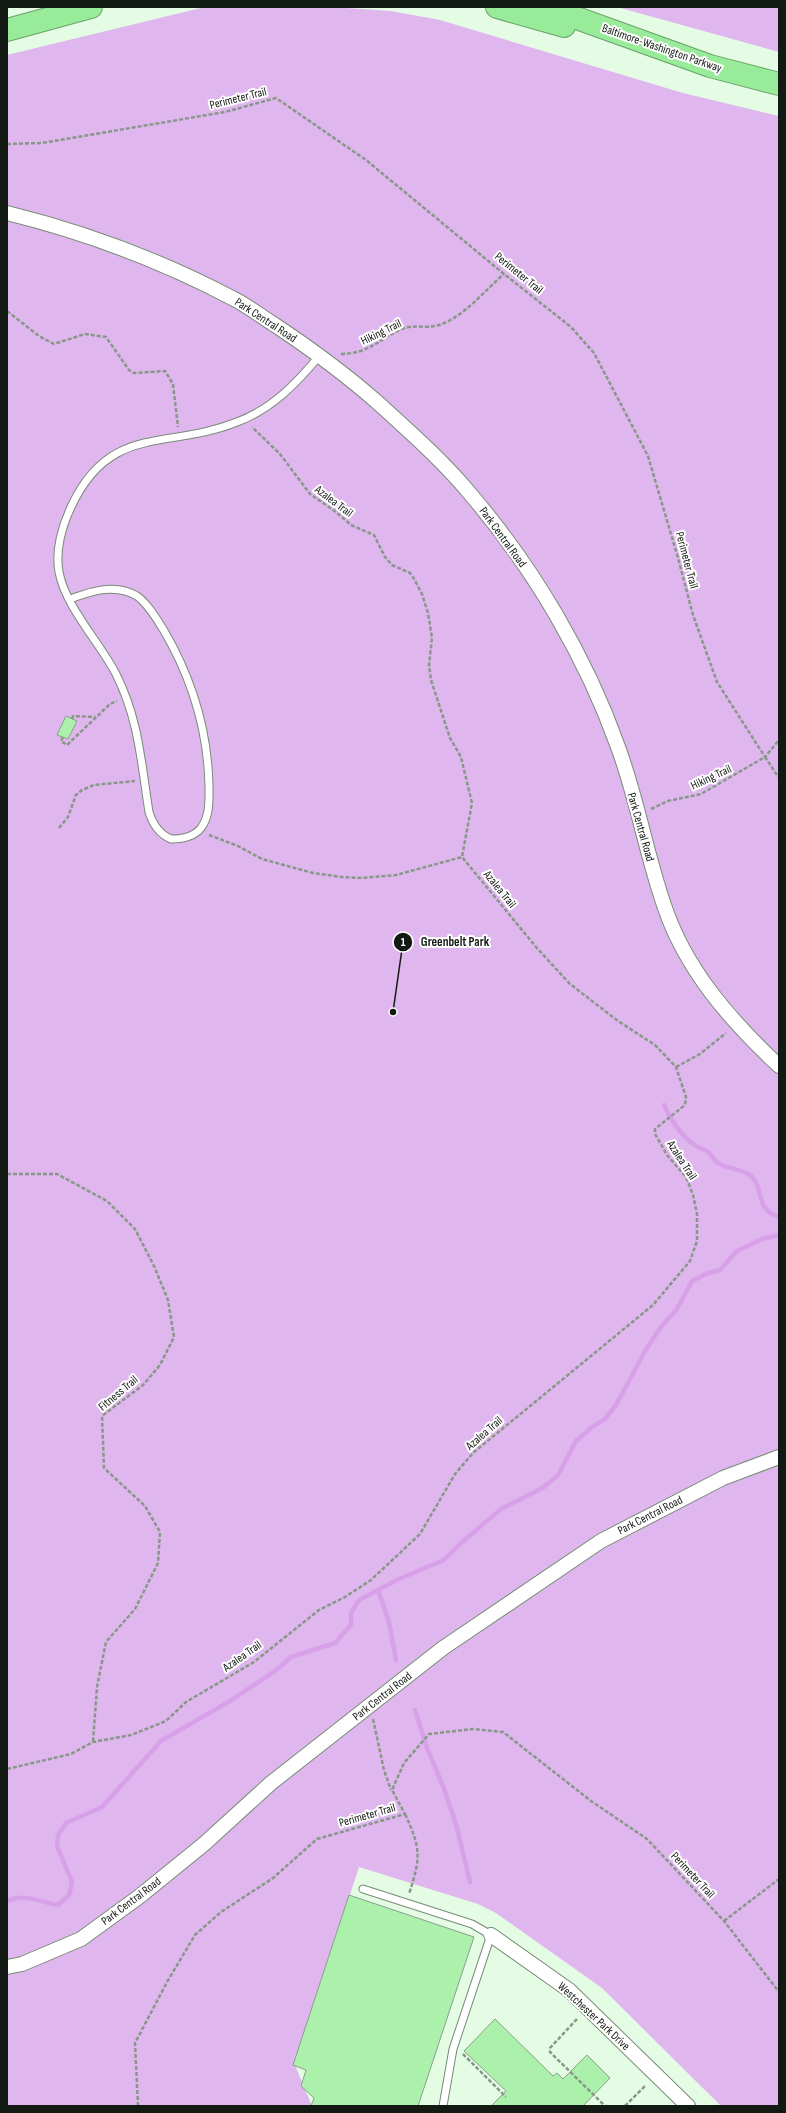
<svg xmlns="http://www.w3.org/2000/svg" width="786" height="2113" font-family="'Sofia Sans Condensed',sans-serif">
<rect width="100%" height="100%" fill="#e4fbe4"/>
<g fill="#dfb6ee">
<polygon points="205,7 331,7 391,11 440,20 683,93 779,116 779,2106 721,2106 602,1988 496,1913 478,1904 359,1867 295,2065 312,2106 7,2106 7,55"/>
<polygon points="617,7 779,7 779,52"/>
</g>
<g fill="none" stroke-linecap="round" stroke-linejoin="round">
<g stroke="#d7a0e9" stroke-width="4.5">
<path d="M664,1105c7,15 17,31 32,41 3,2 8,3 11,5 5,4 7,11 13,13 9,5 23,5 31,12 14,13 3,33 28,41"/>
<polyline points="378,1590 389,1622 396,1660"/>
<polyline points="415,1710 427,1748 443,1786 456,1824 470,1882"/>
<path d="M7,1901c19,-8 32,1 51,4l11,-10 3,-13 -15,-36 1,-11 8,-12 36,-16 59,-66 69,-40 45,-30 16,-14 44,-14 16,-18v-12l8,-13 40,-21 45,-19 17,-17 40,-34 43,-22 14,-12 18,-34 16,-14 12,-7 12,-15 28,-52 16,-25 17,-19 15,-28 16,-8 12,-3 17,-19 25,-12 17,-4"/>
</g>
</g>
<g fill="#abf0ab" stroke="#8ba08a">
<polygon points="66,716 77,721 68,739 57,735"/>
<polygon points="349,1895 474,1937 418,2106 311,2106 314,2098 301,2086 306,2070 293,2065"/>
<polygon points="495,2019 553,2076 557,2073 563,2079 587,2055 610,2078 583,2106 491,2106 506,2091 464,2051"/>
</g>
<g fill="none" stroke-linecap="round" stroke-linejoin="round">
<defs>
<g id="lane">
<path d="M70,599c22,-8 45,-16 67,-3 11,8 19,22 26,33 29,49 45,101 46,158 0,14 1,29 -8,41 -7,9 -19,11 -30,11 -12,-5 -18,-14 -22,-27 -8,-50 -10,-92 -33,-138 -16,-31 -51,-68 -57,-102 -4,-21 3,-46 12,-65 39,-84 96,-57 166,-85 35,-13 60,-39 83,-67"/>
<polyline points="363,1889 472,1924 491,1935 453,2049 443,2106"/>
</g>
<g id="street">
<path d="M7,213c77,19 157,49 227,86 14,7 28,18 41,26 36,24 69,48 102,77 33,30 67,60 95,94 62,73 114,161 146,251 19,51 28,106 46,158 21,64 66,115 115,161"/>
<polyline points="491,1935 569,1990 688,2106"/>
<polyline points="7,1967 22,1964 81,1939 140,1896 204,1844 271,1783 443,1648 601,1541 723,1478 779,1457"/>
</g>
<g id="highway">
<polyline points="497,7 564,26"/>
<polyline points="546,7 710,66 779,84"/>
<polyline points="7,30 91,7"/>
</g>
</defs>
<use href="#lane" stroke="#788c77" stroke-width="9"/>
<use href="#street" stroke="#788c77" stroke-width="16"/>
<use href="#highway" stroke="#69a26a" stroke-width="24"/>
<g stroke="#889888" stroke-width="2.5" stroke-dasharray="4 2" stroke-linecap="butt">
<polyline points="7,144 42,143 225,112 276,98 366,160 504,274 571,327 594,353 648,456 678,558 693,615 717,682 765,757 779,740"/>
<polyline points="7,311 39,336 54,344 85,334 106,337 129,370 134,373 165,371 173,384 178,427"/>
<path d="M341,354c30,-1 36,-14 61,-25 11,-5 25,0 37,-4 25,-8 45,-34 65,-51"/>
<polyline points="72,719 73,716 95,717"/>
<polyline points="63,737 61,741 67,745 110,704 117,701"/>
<polyline points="651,809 668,801 701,794 765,757 779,778"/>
<polyline points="59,828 68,817 76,795 82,790 94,785 135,781"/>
<polyline points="209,835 238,846 262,859 313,873 342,877 362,878 396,875 462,857"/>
<polyline points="676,1067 700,1054 726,1033"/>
<polyline points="7,1174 57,1174 107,1201 135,1229 154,1266 168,1300 174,1337 160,1365 143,1385 102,1416 104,1468 145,1506 160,1532 158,1563 135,1609 106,1642 97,1687 93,1742"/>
<polyline points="373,1719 384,1770 391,1790"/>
<polyline points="7,1769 71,1754 93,1742 131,1735 166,1721 186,1702 254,1662 319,1610 345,1597 371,1580 420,1534 455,1474 473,1453 653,1305 690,1261 697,1241 697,1214 693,1195 686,1177 667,1155 655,1134 655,1129 685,1105 686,1097 676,1067 655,1045 618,1021 570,984 536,947 462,857 472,803 461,757 450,738 431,680 429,665 432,638 428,613 422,594 413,577 410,573 392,565 385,557 374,535 351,525 336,512 310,494 280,454 252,427"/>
<path d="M405,1814c16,35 16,43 4,80"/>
<polyline points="724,1921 779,1879"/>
<polyline points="577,2019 550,2048 550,2052 605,2106"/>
<polyline points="463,2054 506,2097"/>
<polyline points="138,2106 135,2043 167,1982 195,1935 221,1912 273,1878 317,1839 405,1814 392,1790 404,1763 429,1734 473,1729 503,1732 591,1801 647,1839 724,1921 779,1992"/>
<polyline points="625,2106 646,2085"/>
</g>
<use href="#lane" stroke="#fff" stroke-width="7"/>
<use href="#street" stroke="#fff" stroke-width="14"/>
<use href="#highway" stroke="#98eb99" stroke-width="22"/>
</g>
<g text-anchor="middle" stroke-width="4" stroke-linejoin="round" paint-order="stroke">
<g font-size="12" fill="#131a13" stroke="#fff">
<text transform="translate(662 48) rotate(19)" y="4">Baltimore-Washington Parkway</text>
<text transform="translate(238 98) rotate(-14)" y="4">Perimeter Trail</text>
<text transform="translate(519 273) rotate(39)" y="4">Perimeter Trail</text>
<text transform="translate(266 320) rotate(33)" y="4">Park Central Road</text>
<text transform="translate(381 332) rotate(-26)" y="4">Hiking Trail</text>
<text transform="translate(334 501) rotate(37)" y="4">Azalea Trail</text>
<text transform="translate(503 537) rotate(54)" y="4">Park Central Road</text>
<text transform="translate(687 560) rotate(75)" y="4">Perimeter Trail</text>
<text transform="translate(711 777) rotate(-25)" y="4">Hiking Trail</text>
<text transform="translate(641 827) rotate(74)" y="4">Park Central Road</text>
<text transform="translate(500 889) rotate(51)" y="4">Azalea Trail</text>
<text transform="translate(682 1160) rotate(57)" y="4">Azalea Trail</text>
<text transform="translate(118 1393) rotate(-40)" y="4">Fitness Trail</text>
<text transform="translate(484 1433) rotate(-41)" y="4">Azalea Trail</text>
<text transform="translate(650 1515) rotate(-27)" y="4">Park Central Road</text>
<text transform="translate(242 1656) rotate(-35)" y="4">Azalea Trail</text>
<text transform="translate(382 1696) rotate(-38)" y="4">Park Central Road</text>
<text transform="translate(367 1815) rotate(-16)" y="4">Perimeter Trail</text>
<text transform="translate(693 1875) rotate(47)" y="4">Perimeter Trail</text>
<text transform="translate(131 1901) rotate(-37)" y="4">Park Central Road</text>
<text transform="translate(594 2016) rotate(43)" y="4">Westchester Park Drive</text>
</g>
</g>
<path fill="none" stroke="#131a13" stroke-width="1.5" d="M393 1012L403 942"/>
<g fill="#131a13" stroke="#fff" stroke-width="1.5">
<circle cx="393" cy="1012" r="4"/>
<circle cx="403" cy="942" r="10"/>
</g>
<g font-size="12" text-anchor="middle" font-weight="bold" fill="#fff">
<text x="403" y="946">1</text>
</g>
<g font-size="13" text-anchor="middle" font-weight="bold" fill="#131a13" stroke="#fff" stroke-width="4" stroke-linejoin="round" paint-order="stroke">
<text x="455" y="946">Greenbelt Park</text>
</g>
<rect width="786" height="2113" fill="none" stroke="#131a13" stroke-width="16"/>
</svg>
